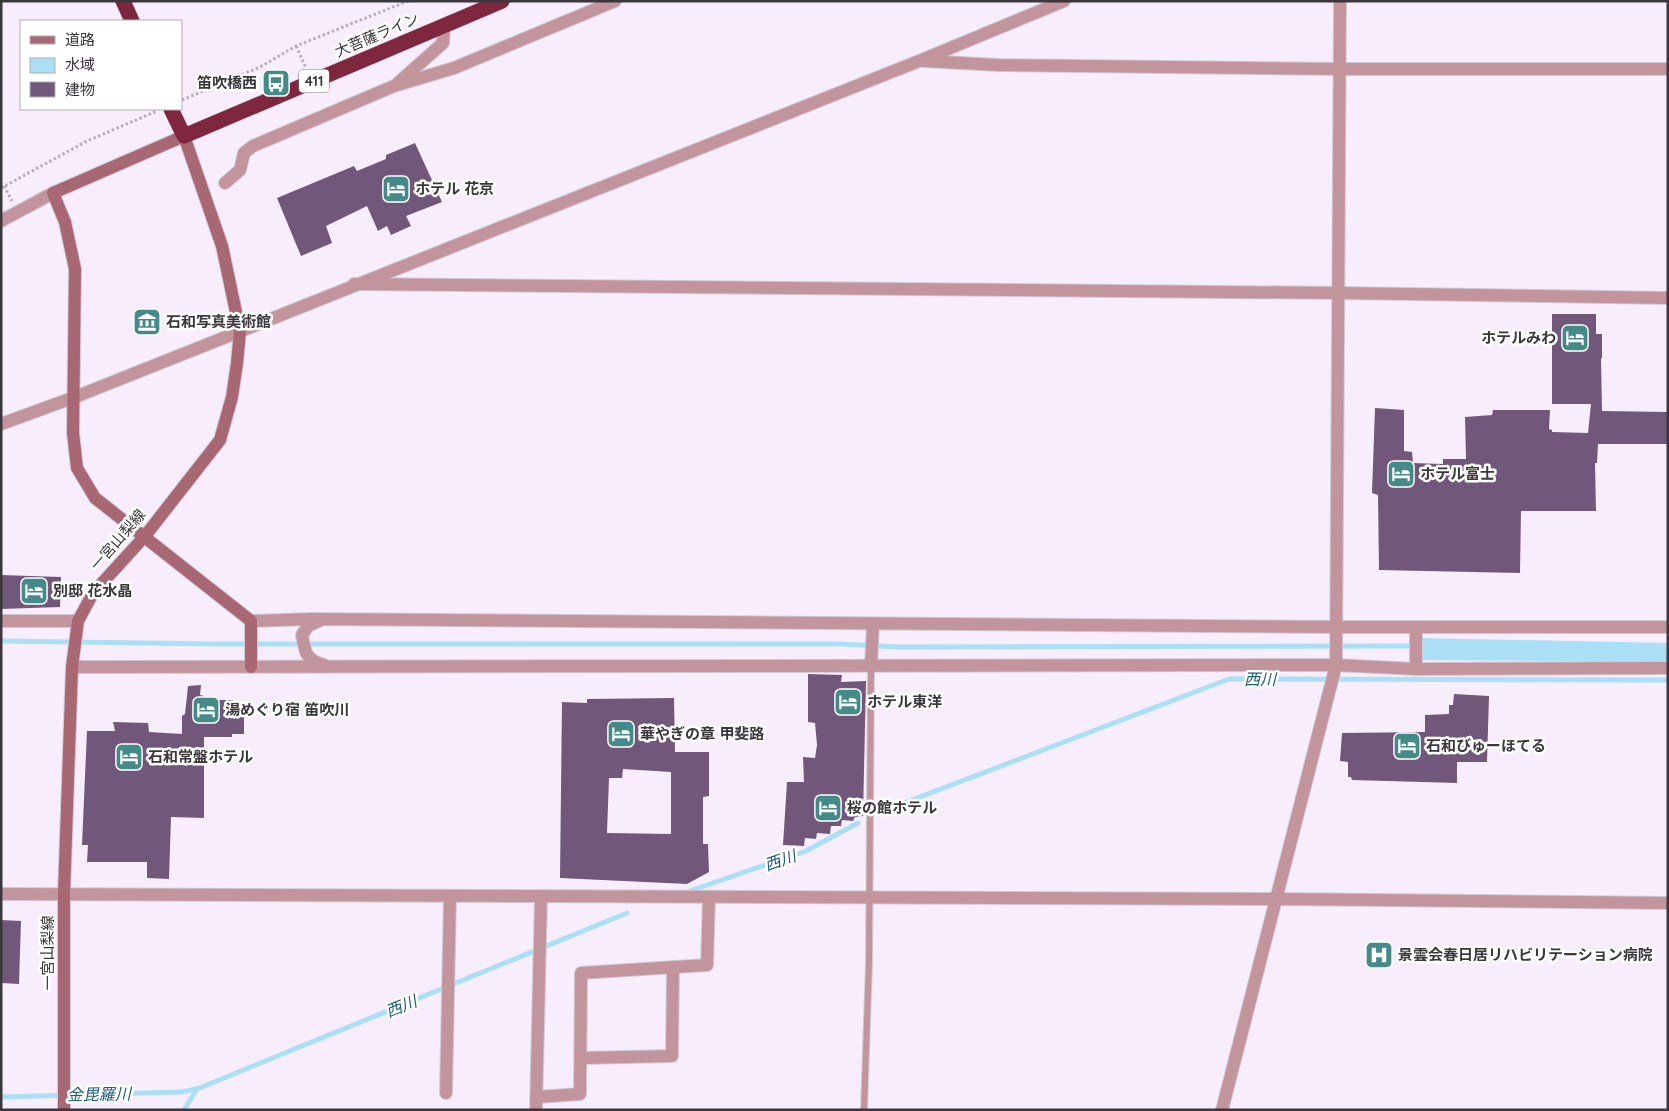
<svg xmlns="http://www.w3.org/2000/svg" width="1669" height="1111" font-family="Quicksand,'Noto Sans JP',sans-serif">
<rect width="100%" height="100%" fill="#f8edfc"/>
<polygon fill="#abdff5" points="1419,638 1668,643 1668,662 1419,660"/>
<g fill="none" stroke-linecap="round" stroke-linejoin="round">
<g stroke="#abdff5" stroke-width="5">
<polyline points="1,641 217,644 839,644 900,647 1416,646"/>
<polyline points="878,813 1229,679 1668,680"/>
<polyline points="684,893 806,851 858,823"/>
<polyline points="1,1097 181,1092 197,1089 627,913"/>
<polyline points="184,1110 197,1089"/>
</g>
</g>
<g fill="#71587a" fill-rule="evenodd">
<polygon points="415,143 442,202 406,216 411,226 391,235 387,226 378,231 367,206 326,226 332,243 301,256 277,198 354,166 357,171 386,159 386,155"/>
<polygon points="1552,314 1596,314 1596,334 1602,334 1602,358 1601,358 1602,411 1668,412 1668,444 1598,444 1597,463 1595,463 1596,511 1521,511 1520,573 1379,570 1378,495 1372,493 1375,408 1404,410 1404,451 1412,452 1413,463 1443,464 1443,459 1466,459 1465,417 1492,415 1493,410 1550,410 1549,429 1552,430 1552,432 1588,433 1591,404 1552,404"/>
<polygon points="1,575 61,577 60,607 1,609"/>
<polygon points="808,674 842,675 841,682 866,681 863,816 855,817 853,821 842,820 841,826 831,826 830,834 817,833 816,839 805,838 804,846 783,845 787,782 804,782 803,757 815,758 817,745 815,723 808,722"/>
<polygon points="201,685 200,695 204,696 203,700 233,700 233,714 244,714 244,734 232,734 232,737 204,737 204,818 171,817 169,879 147,878 147,862 87,862 88,845 82,845 87,731 115,731 113,722 148,723 149,732 182,734 182,716 185,714 188,686"/>
<polygon points="1454,694 1489,696 1487,762 1457,762 1457,783 1352,780 1351,777 1348,777 1348,762 1340,761 1342,733 1425,732 1425,715 1449,714 1449,705 1453,705"/>
<path d="M674,698l1,54h34v44l-6,1v47h5l1,28 -22,12 -127,-6 2,-176 25,1v-4zM623,769l48,3v62l-64,-1 2,-55h13z"/>
<polygon points="1,920 21,921 19,984 1,983"/>
</g>
<g fill="none" stroke-linecap="round" stroke-linejoin="round">
<defs>
<polyline id="lane" points="864,1110 869,963 871,667"/>
<g id="street">
<polyline points="924,61 998,65 1340,69 1668,69"/>
<polyline points="398,83 443,43 444,26"/>
<polyline points="225,183 240,170 244,153 253,146 394,86 454,68 615,1"/>
<polyline points="1,221 53,193"/>
<polyline points="354,284 1339,293 1668,298"/>
<polyline points="1,424 75,397 919,61 1064,1"/>
<path d="M321,620l-13,6 -6,9c3,18 4,25 22,30"/>
<polyline points="1,621 78,621"/>
<polyline points="251,621 311,619 1337,627 1668,627"/>
<polyline points="1416,627 1416,669"/>
<polyline points="72,667 1336,665 1416,669 1668,668"/>
<polyline points="871,667 873,624"/>
<polyline points="1,894 1277,899 1668,903"/>
<polyline points="581,1058 672,1056 673,967"/>
<polyline points="446,1093 450,896"/>
<polyline points="537,1097 580,1094 581,973 707,965 709,897"/>
<polyline points="536,1110 541,896"/>
<polyline points="1222,1110 1336,665 1340,1"/>
</g>
<polyline id="secondary" points="64,1110 64,894 72,667 78,621 93,593 145,536 220,440 232,397 237,363 240,331 222,246 184,136 53,193 65,222 75,269 73,433 77,468 95,498 251,621 251,667"/>
<g id="highway">
<polyline points="123,1 132,21"/>
<polyline points="171,109 184,136 502,1"/>
</g>
</defs>
<use href="#lane" stroke="#d2c9d6" stroke-width="8"/>
<use href="#street" stroke="#d2c9d6" stroke-width="14"/>
<use href="#secondary" stroke="#d2c9d6" stroke-width="14"/>
<use href="#highway" stroke="#d2c9d6" stroke-width="16"/>
<g stroke="#b7aeba" stroke-width="3" stroke-dasharray="2.5 2.5" stroke-linecap="butt">
<polyline points="296,46 306,68"/>
<polyline points="182,100 260,67 296,46 408,1"/>
<polyline points="4,186 12,201"/>
<polyline points="1,188 87,141 157,111"/>
</g>
<use href="#lane" stroke="#c2959c" stroke-width="6"/>
<use href="#street" stroke="#c2959c" stroke-width="12"/>
<use href="#secondary" stroke="#a76773" stroke-width="12"/>
<use href="#highway" stroke="#7e273f" stroke-width="15"/>
</g>
<defs>
<symbol id="bus-square" viewBox="-11 -11 22 22"><rect x="-9" y="-9" width="18" height="18" rx="4" fill="#438a88" stroke="#fff"/><path d="M-5-6H5V4H4V6H2V4H-2V6H-4V4H-5ZM-3.5-4V0h7V-4ZM-3.5 1.2v1.5H-2V1.2ZM2 1.2v1.5H3.5V1.2Z" fill="#fff"/></symbol>
<symbol id="hotel-square" viewBox="-11 -11 22 22"><rect x="-9" y="-9" width="18" height="18" rx="4" fill="#438a88" stroke="#fff"/><path d="M-6-4.5h1.5V1H6V5H4.5V3h-9V5H-6ZM-4 0a1.8 1.8 0 1 1 3.6 0ZM.5 0V-2.5h3Q6-2.5 6 0Z" fill="#fff"/></symbol>
<symbol id="museum-square" viewBox="-11 -11 22 22"><rect x="-9" y="-9" width="18" height="18" rx="4" fill="#438a88" stroke="#fff"/><path d="M0-6L6-3V-2H-6V-3ZM-5-1h2V3h-2ZM-1-1h2V3h-2ZM3-1h2V3H3ZM-6 4H6V6H-6Z" fill="#fff"/></symbol>
<symbol id="hospital-square" viewBox="-11 -11 22 22"><rect x="-9" y="-9" width="18" height="18" rx="4" fill="#438a88" stroke="#fff"/><path d="M-5-5h3v3.5h4V-5h3V5h-3V1.5h-4V5h-3Z" fill="#fff"/></symbol>
</defs>
<g fill-rule="evenodd">
<use href="#bus-square" x="260" y="67" width="32" height="32"/>
<use href="#hotel-square" x="380" y="173" width="32" height="32"/>
<use href="#museum-square" x="131" y="306" width="32" height="32"/>
<use href="#hotel-square" x="1559" y="322" width="32" height="32"/>
<use href="#hotel-square" x="1385" y="458" width="32" height="32"/>
<use href="#hotel-square" x="18" y="575" width="32" height="32"/>
<use href="#hotel-square" x="832" y="686" width="32" height="32"/>
<use href="#hotel-square" x="190" y="694" width="32" height="32"/>
<use href="#hotel-square" x="605" y="718" width="32" height="32"/>
<use href="#hotel-square" x="1391" y="730" width="32" height="32"/>
<use href="#hotel-square" x="113" y="741" width="32" height="32"/>
<use href="#hotel-square" x="812" y="792" width="32" height="32"/>
<use href="#hospital-square" x="1363" y="939" width="32" height="32"/>
</g>
<g text-anchor="middle" stroke-width="5" stroke-linejoin="round" paint-order="stroke">
<rect fill="#fff" stroke="#767377" stroke-width="1" x="299" y="69.5" width="30" height="23" rx="4"/>
<g font-size="14" font-weight="bold" fill="#3b373d">
<text x="314" y="86">411</text>
</g>
<g font-size="15" fill="#3b373d" stroke="#fff">
<text transform="translate(377 35) rotate(-23)" y="5">大菩薩ライン</text>
<text transform="translate(118 540) rotate(-49)" y="5">一宮山梨線</text>
<text transform="translate(48 953) rotate(-90)" y="5">一宮山梨線</text>
</g>
<g font-size="15" font-weight="bold" fill="#3b373d" stroke="#fff" text-anchor="start">
<text x="257" y="88" text-anchor="end">笛吹橋西</text>
<text x="415" y="194">ホテル 花京</text>
<text x="166" y="327">石和写真美術館</text>
<text x="1556" y="343" text-anchor="end">ホテルみわ</text>
<text x="1420" y="479">ホテル富士</text>
<text x="53" y="596">別邸 花水晶</text>
<text x="867" y="707">ホテル東洋</text>
<text x="225" y="715">湯めぐり宿 笛吹川</text>
<text x="640" y="739">華やぎの章 甲斐路</text>
<text x="1426" y="751">石和びゅーほてる</text>
<text x="148" y="762">石和常盤ホテル</text>
<text x="847" y="813">桜の館ホテル</text>
<text x="1398" y="960">景雲会春日居リハビリテーション病院</text>
</g>
<g font-size="16" font-style="italic" fill="#1f5e76" stroke="#fff">
<text x="1260" y="685">西川</text>
<text transform="translate(780 860) rotate(-19)" y="6">西川</text>
<text transform="translate(401 1006) rotate(-22)" y="6">西川</text>
<text transform="translate(99 1094) rotate(-1)" y="6">金毘羅川</text>
</g>
</g>
<rect width="1669" height="1111" fill="none" stroke="#3b373d" stroke-width="5"/>
<rect x="20" y="20" width="162" height="90" fill="#ffffff" stroke="#b1afb1"/>
<rect x="30" y="36" width="25" height="8" fill="#a76773" stroke="#b1afb1"/>
<text x="65" y="45" font-size="15" fill="#3b373d">道路</text>
<rect x="30" y="58" width="25" height="15" fill="#abdff5" stroke="#b1afb1"/>
<text x="65" y="70" font-size="15" fill="#3b373d">水域</text>
<rect x="30" y="82" width="25" height="15" fill="#71587a" stroke="#b1afb1"/>
<text x="65" y="95" font-size="15" fill="#3b373d">建物</text>
</svg>
